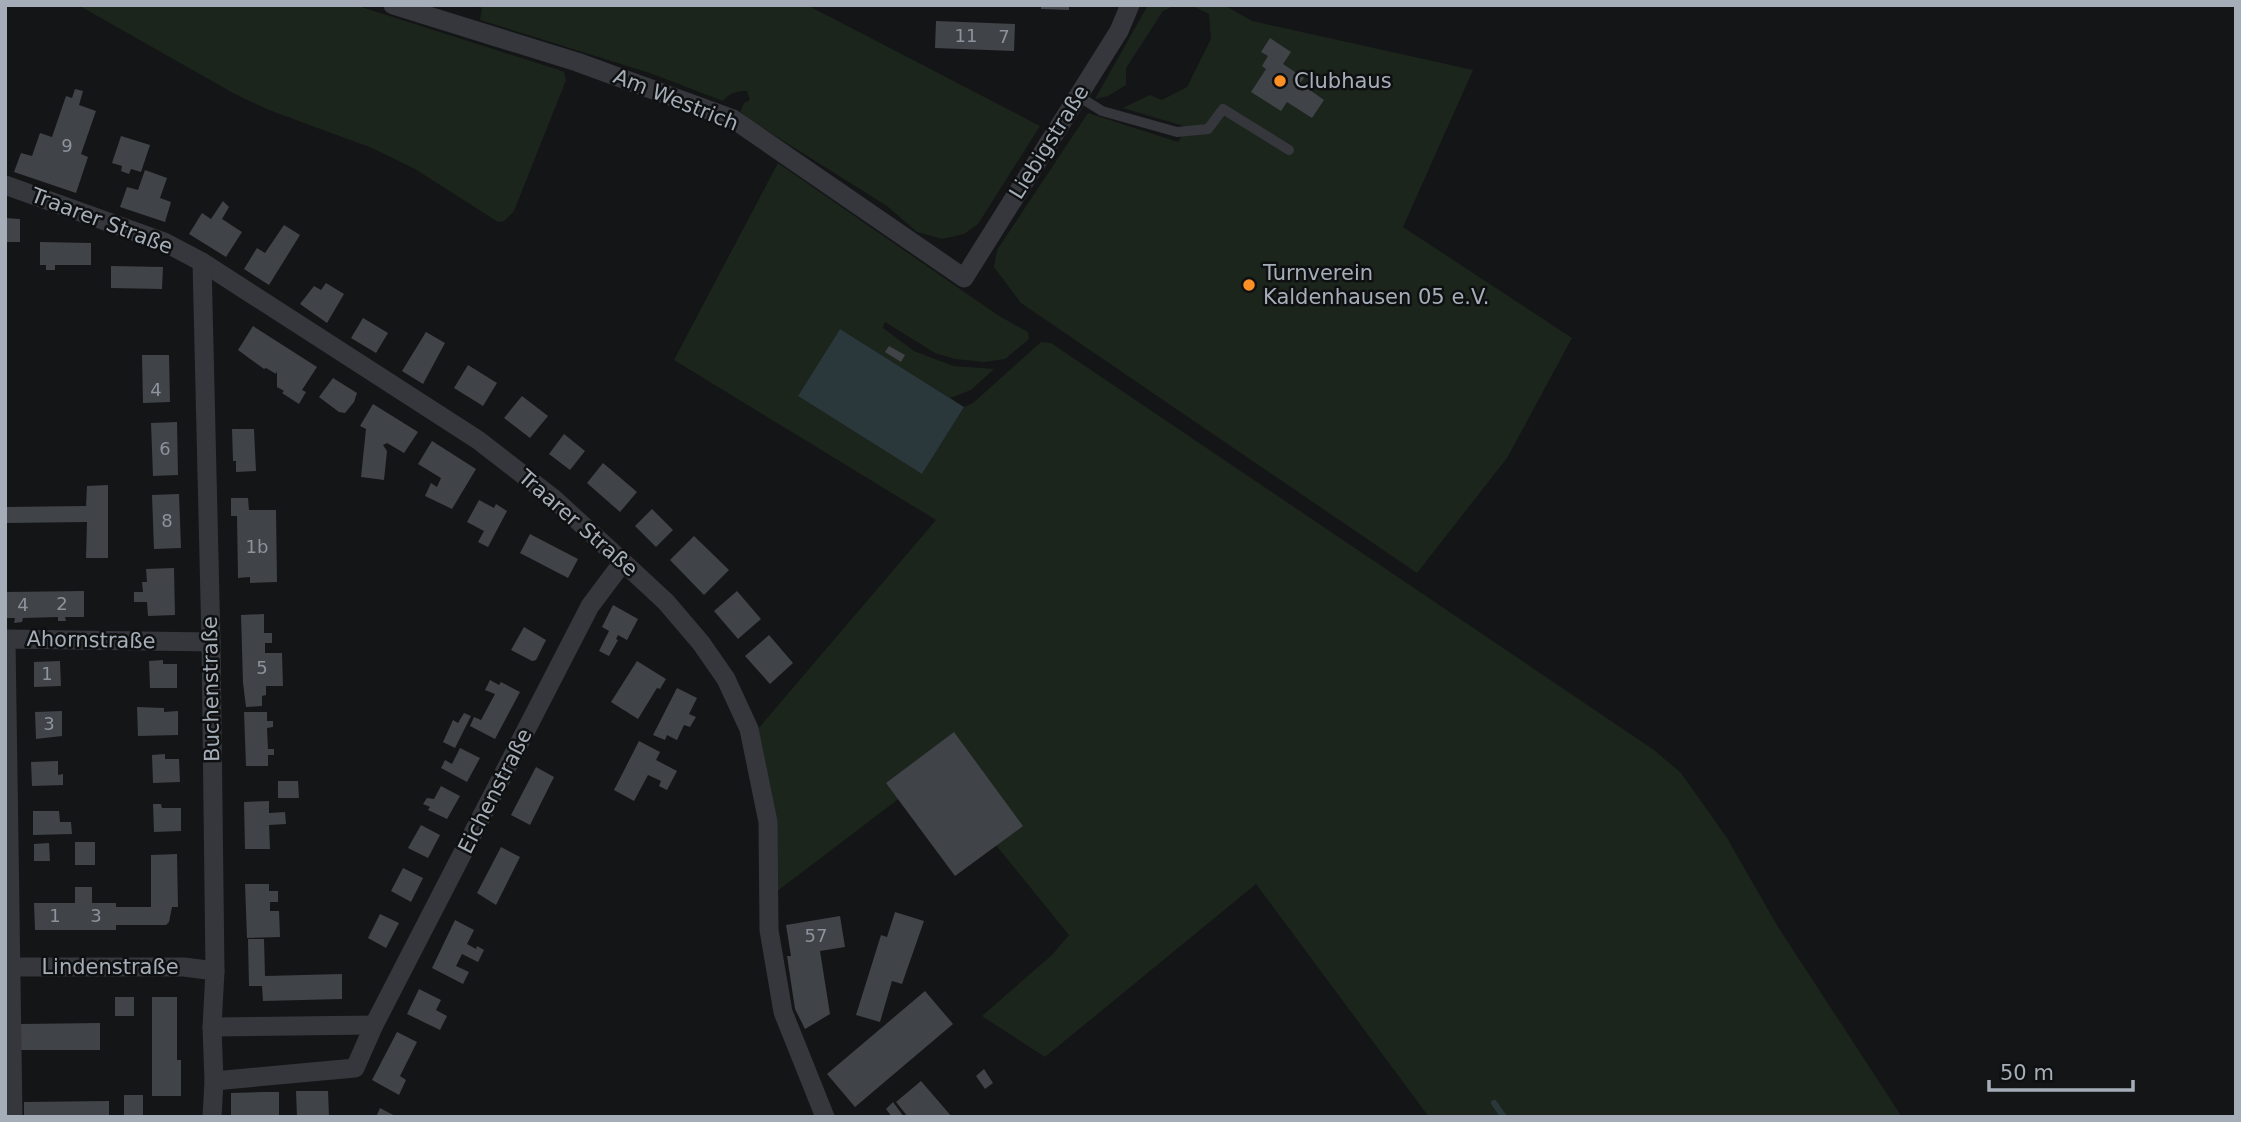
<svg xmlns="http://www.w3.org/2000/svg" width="2241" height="1122" font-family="'DejaVu Sans',sans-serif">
<rect width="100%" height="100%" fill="#141517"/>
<g fill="#1c251c">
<polygon points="78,5 355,5 559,70 564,72 566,80 514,211 504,221 498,222 415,169 372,148 269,110 235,94"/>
<path d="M475,5h332l233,121 -62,98 -14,10 -22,5 -25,-7 -30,-26 -140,-88 -7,-6 4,-9 6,-3 -3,-9c-10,0 -18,2 -24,10l-73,-28 -170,-53 2,-12z"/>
<polygon points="1148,5 1176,5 1163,11 1126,68 1126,85 1108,96 1095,99"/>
<polygon points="1191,5 1224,5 1252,21 1473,70 1403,227 1572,338 1507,458 1417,573 1021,303 994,267 997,250 1088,113 1178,142 1187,127 1123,108 1150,95 1162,100 1187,87 1211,39 1209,14"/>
<polygon points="778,163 999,316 1028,332 1029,339 1005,359 984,362 955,359 935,353 885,322 883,328 914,351 953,366 994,369 971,390 950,398 840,329 798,396 922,474 964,407 973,403 1041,342 1051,343 1654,750 1681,773 1727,838 1778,927 1902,1117 1429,1117 1256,884 1045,1057 982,1016 1053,954 1069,935 995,844 926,778 776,892 758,729 936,520 674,360"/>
</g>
<polygon fill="#2a373b" points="840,329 964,407 922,474 798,396"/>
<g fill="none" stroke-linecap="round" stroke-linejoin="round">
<polyline stroke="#2a373b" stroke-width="6" points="1494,1103 1504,1117"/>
</g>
<g fill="#404347">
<polygon points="1041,5 1069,5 1069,10 1041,9"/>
<polygon points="936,21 1015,24 1014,51 935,48"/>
<polygon points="1270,38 1291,52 1283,64 1304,78 1300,83 1324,100 1312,118 1287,102 1281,111 1251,92 1266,69 1262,66 1268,56 1261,52"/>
<polygon points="75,89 83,91 79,105 96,111 81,154 88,157 76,193 14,172 21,153 32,156 40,133 52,137 66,96 72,98"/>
<polygon points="121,136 150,145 141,172 131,169 129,174 121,171 122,166 112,163"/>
<polygon points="145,170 167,178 160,198 171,202 165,222 120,207 127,187 138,190"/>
<polygon points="223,201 229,207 222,219 242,232 226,257 189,234 202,213 211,219"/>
<polygon points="5,218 20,219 20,242 5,242"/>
<polygon points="284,225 300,235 269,285 244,269 257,248 265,253"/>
<polygon points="40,242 91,243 91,265 55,265 55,270 46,270 46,265 40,265"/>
<polygon points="111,266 163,267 162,289 111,288"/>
<polygon points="326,283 344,294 327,323 300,304 314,286 321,290"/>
<polygon points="363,318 388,333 376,353 351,338"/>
<polygon points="253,326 317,367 302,390 306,392 299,404 282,393 284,391 277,387 277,371 276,374 266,368 264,369 238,350"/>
<polygon points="426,332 445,343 423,384 402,371"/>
<polygon points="889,346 905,355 901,362 885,352"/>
<polygon points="142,355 169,355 170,402 143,403"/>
<polygon points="468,365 497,383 483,406 454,388"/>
<polygon points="333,378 357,393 354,402 345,413 339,412 319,397"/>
<polygon points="522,396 548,416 530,438 504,418"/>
<polygon points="373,404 418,432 404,453 387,443 383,445 387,451 384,480 361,477 366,429 360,426"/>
<polygon points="177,422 178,475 153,476 151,423"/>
<polygon points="232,429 254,429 256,471 236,472 236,461 233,461"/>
<polygon points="564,434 585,451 570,470 549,454"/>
<polygon points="432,441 476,469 452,509 425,496 431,483 437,487 441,478 418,464"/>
<polygon points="603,463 637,492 620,512 587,483"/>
<polygon points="108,485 108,558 86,558 87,522 5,523 5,507 86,506 87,486"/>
<polygon points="179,494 181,548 154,549 152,495"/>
<polygon points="231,498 248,498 249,510 276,510 277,582 250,583 250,577 238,578 237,516 231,516"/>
<polygon points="479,500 494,508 496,504 507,511 488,547 478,542 484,531 467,522"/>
<polygon points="652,509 673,530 656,547 635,526"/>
<polygon points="530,534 578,559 568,578 520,553"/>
<polygon points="694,536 729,570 704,595 670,560"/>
<polygon points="174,568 175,615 148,616 147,602 134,602 134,592 143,592 142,582 147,582 146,569"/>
<polygon points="84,591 84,617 65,617 66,621 58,621 58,617 23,618 22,622 14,623 15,618 5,618 5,592"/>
<polygon points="737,591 761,619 738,639 714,611"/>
<polygon points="613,605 638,619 627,640 618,635 616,639 618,640 609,656 599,651 609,631 602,627"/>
<polygon points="264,614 264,633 272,633 272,643 265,643 265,653 282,653 283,686 266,686 266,695 262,696 262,706 246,707 243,683 241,615"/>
<polygon points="524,627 546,640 536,660 532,661 511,650"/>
<polygon points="769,635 793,663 770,684 745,656"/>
<polygon points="163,660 163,664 177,664 177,688 150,688 149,661"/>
<polygon points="60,661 61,686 34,687 34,662"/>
<polygon points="637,661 666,679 660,689 657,688 638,719 611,702"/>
<polygon points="490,680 499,685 501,682 520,692 495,739 470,726 474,717 481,720 495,694 485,690"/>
<polygon points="677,688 697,698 689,714 696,717 690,727 684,725 677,740 667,735 665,740 653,735"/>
<polygon points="137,707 164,708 164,712 178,711 178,735 138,736"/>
<polygon points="62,711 62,736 36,739 35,712"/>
<polygon points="244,712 267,712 267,721 273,721 273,727 267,728 268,749 274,749 274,755 268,755 268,766 246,766"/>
<polygon points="464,713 471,716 455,748 443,742 453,720 458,723"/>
<polygon points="954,732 1023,826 955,876 886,783"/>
<polygon points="639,741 660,752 656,760 677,771 667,790 659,786 661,781 648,775 634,801 614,790"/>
<polygon points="460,748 480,758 467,782 441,768 445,760 452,764"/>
<polygon points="165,754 165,759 179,759 180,782 153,783 152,755"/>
<polygon points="58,761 58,775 63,774 63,785 32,786 31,762"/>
<polygon points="536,767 554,777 530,825 511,815"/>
<polygon points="278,781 298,781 299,798 278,798"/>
<polygon points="441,786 460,796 447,819 428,810 430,807 423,804 427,798 434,799"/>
<polygon points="269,801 269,813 285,812 286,824 269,825 270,849 245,849 244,802"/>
<polygon points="153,804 161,804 162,808 181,808 181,831 154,832"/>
<polygon points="33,811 59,811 60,822 71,822 72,834 33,835"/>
<polygon points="421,825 440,835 428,858 408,848"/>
<rect x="75" y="842" width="20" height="23"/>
<polygon points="49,843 50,861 34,861 34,844"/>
<polygon points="501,847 520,857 496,905 477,893"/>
<polygon points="177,854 178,907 172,907 169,922 166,925 116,925 116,930 35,930 34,903 75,903 75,887 92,887 92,903 116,903 116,907 151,907 151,855"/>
<polygon points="403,868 423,878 411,902 391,891"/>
<polygon points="245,884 269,884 269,891 278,891 278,902 270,902 270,911 279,911 280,937 247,938"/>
<polygon points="895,912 924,921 902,984 892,981 880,1022 856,1015 881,935 887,937"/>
<polygon points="380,914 399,923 386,948 368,938"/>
<polygon points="840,916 845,947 820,951 830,1014 805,1029 795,1009 787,956 791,956 786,925"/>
<polygon points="455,920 474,930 467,944 476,949 477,946 484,950 478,962 462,954 456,966 469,972 463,984 432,968"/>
<polygon points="248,939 264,939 265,976 342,974 342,999 263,1001 262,986 249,986"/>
<polygon points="419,989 441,1000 436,1010 447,1016 440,1030 407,1014"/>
<polygon points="925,991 953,1024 855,1107 827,1074"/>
<rect x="115" y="997" width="19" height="19"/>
<polygon points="152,997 177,997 177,1060 181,1060 181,1096 152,1096"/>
<polygon points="100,1023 100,1050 19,1050 19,1024"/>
<polygon points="397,1032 417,1042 400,1076 406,1080 399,1095 372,1080"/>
<polygon points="984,1069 993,1083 985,1089 976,1076"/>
<polygon points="921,1081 952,1117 908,1117 896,1102"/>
<polygon points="296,1091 328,1091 329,1117 297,1117"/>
<polygon points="263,1092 279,1092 279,1117 231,1117 231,1093"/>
<rect x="124" y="1095" width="19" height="22"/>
<polygon points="109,1101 109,1117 24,1117 24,1102"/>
<polygon points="893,1102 904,1117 892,1117 886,1109"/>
<polygon points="380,1108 397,1117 376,1117"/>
</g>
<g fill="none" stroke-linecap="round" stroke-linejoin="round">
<polyline stroke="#35373c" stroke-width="10" points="1078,96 1102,111 1177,132 1208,129 1223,109 1289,150"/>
<g stroke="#35373c" stroke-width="19">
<polyline points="393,5 577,62 733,119 964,278 1119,31 1130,5"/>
<polyline points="5,185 164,242 202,262 478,440 553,498 623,562 666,602 701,643 726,679 749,729 768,822 769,930 783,1012 825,1117"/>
<polyline points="202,262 211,642 215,971 212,1027 214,1081 212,1117"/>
<polyline points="5,967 184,967 215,971"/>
<polyline points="212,1027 374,1025"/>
<polyline points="214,1081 355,1068 374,1025 590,606 623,562"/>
<polyline points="13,1117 6,639 211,642"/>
</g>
</g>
<g fill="#fe8f25" stroke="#0f1011" stroke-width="2.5">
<circle cx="1280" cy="81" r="7"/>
<circle cx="1249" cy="285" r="7"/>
</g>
<g text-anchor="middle" stroke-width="5" stroke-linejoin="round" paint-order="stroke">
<g font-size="18" fill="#8c939c">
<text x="966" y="42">11</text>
<text x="1004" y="43">7</text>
<text x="67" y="152">9</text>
<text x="156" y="396">4</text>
<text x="165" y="455">6</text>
<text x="167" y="527">8</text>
<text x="257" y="553">1b</text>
<text x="62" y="610">2</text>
<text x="23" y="611">4</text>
<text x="262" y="674">5</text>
<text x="47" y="680">1</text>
<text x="49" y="730">3</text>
<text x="55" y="922">1</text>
<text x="96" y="922">3</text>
<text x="816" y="942">57</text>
</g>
<g font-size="21" fill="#a5aeb8" stroke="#0f1011" text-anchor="start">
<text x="1294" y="88">Clubhaus</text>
<text x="1263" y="280">Turnverein<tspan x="1263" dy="24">Kaldenhausen 05 e.V.</tspan></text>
</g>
<g font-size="21" fill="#a5aeb8" stroke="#0f1011">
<text transform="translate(676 100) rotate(22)" y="7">Am Westrich</text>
<text transform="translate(1049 142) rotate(-58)" y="7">Liebigstraße</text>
<text transform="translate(102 221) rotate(21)" y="7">Traarer Straße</text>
<text transform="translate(578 523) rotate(41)" y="7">Traarer Straße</text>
<text transform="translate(91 640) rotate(1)" y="7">Ahornstraße</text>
<text transform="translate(211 689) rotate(-91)" y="7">Buchenstraße</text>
<text transform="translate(495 791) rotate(-63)" y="7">Eichenstraße</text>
<text x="110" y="974">Lindenstraße</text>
</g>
</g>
<rect width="2241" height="1122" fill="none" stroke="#a5aeb8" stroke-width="14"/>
<path d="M1989 1080v10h144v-10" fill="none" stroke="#a5aeb8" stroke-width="3.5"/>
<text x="2000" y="1080" font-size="21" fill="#a5aeb8" stroke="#0f1011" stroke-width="5" paint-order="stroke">50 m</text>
</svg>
